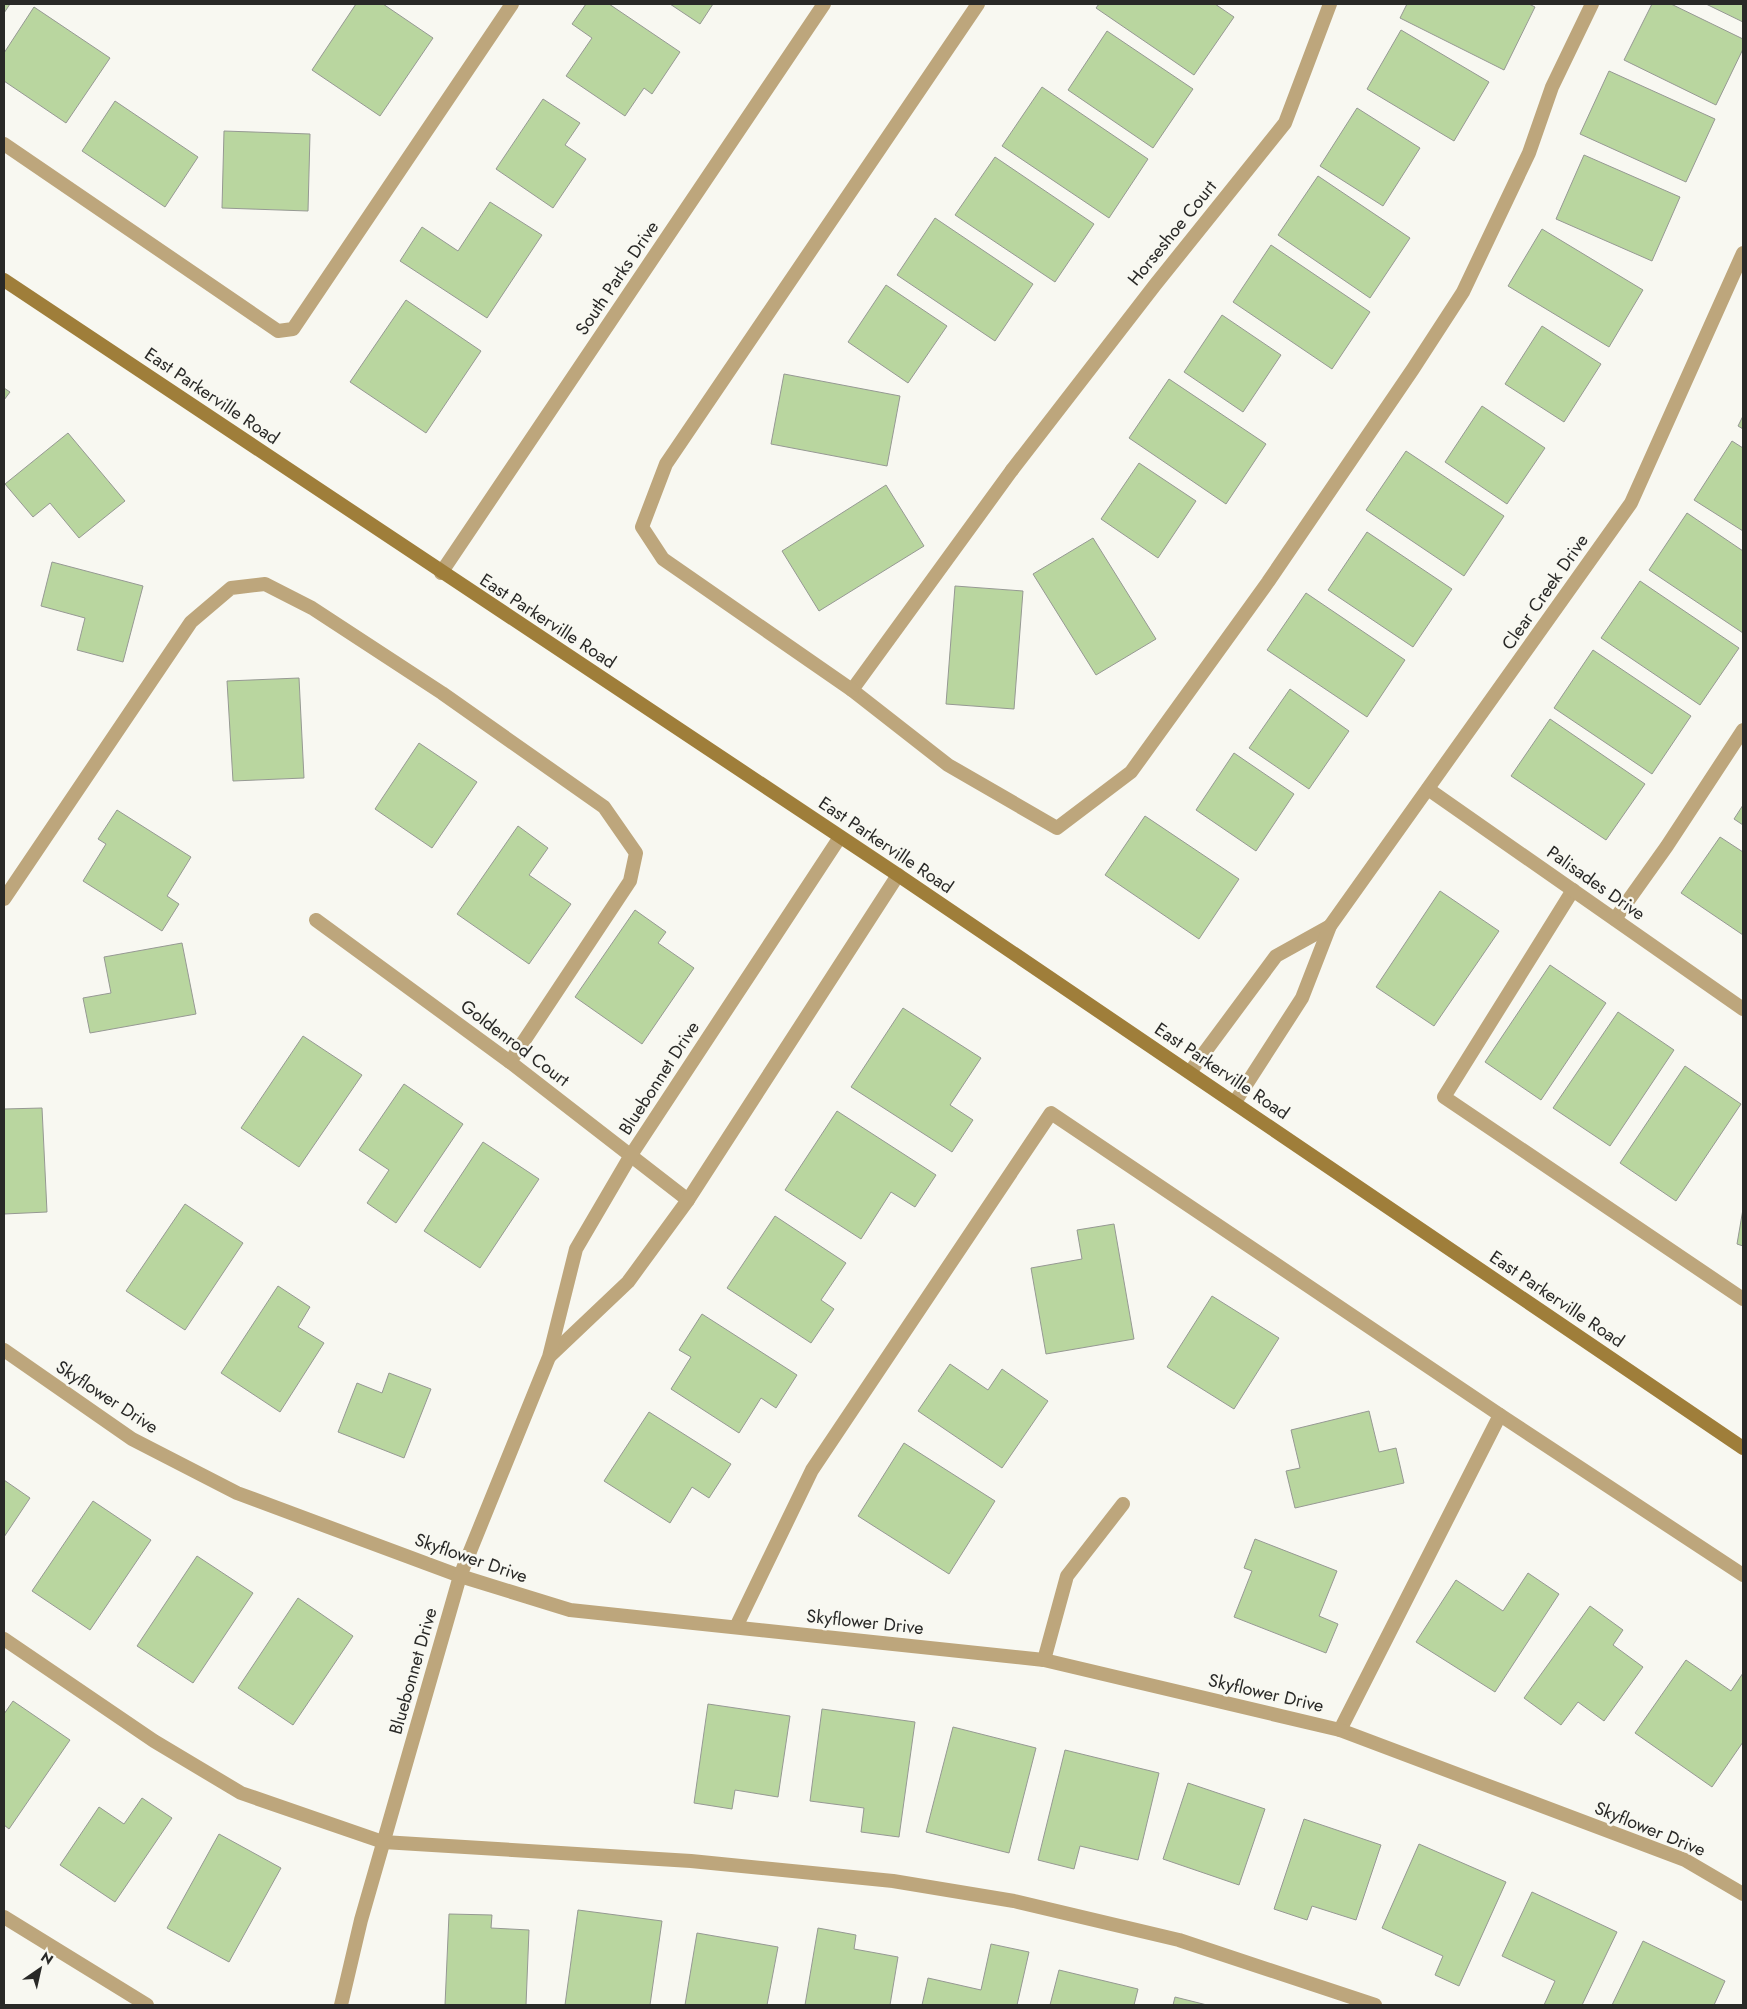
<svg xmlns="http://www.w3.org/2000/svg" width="1747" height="2009" font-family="Jost,sans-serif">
<rect width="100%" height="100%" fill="#f8f8f1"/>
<g fill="#b9d69f" stroke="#969993">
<polygon points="4,4 10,4 4,13"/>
<polygon points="356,4 383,4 433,38 380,116 312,70"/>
<polygon points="586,4 609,4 680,52 652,94 644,88 625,116 566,76 592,38 572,24"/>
<polygon points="670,4 713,4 700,24"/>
<polygon points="1099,4 1215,4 1234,17 1194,75 1096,8"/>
<polygon points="1407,4 1529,4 1535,7 1504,70 1400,18"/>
<polygon points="1652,4 1671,4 1743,39 1743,49 1716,105 1624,60"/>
<polygon points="1706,4 1743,4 1743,22"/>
<polygon points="34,7 110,58 66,123 4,81 4,53"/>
<polygon points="1401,30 1489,82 1454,141 1367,89"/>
<polygon points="1107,31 1193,89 1153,148 1068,90"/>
<polygon points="1609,71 1715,119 1686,182 1580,134"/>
<polygon points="1042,87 1148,159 1109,218 1002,146"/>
<polygon points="543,99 580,123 565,145 586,159 553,208 496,169"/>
<polygon points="115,101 198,157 165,207 82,151"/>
<polygon points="1357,108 1420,148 1383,206 1320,166"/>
<polygon points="224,131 310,134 308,211 222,208"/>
<polygon points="1584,155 1680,197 1652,261 1556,219"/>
<polygon points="995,157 1094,224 1055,282 955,215"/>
<polygon points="1318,176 1410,238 1370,298 1278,235"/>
<polygon points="490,202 542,235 487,318 400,261 422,227 458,251"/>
<polygon points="935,218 1033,284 995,341 897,275"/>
<polygon points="1542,229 1643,290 1609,347 1508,286"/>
<polygon points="1271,245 1370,312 1332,369 1233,302"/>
<polygon points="886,285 947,326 908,383 848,342"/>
<polygon points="406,300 481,351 426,433 350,382"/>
<polygon points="1222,315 1281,355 1243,412 1184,372"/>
<polygon points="1542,326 1601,364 1564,422 1505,384"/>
<polygon points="784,374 900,396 887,466 771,444"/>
<polygon points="1169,379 1266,444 1226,504 1129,438"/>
<polygon points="4,388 10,392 4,400"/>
<polygon points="1482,406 1545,448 1507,504 1445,462"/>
<polygon points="1743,416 1743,429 1738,426"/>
<polygon points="68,433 125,501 79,538 50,503 33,517 5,484"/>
<polygon points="1732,441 1743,448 1743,531 1694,500"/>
<polygon points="1406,451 1504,516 1464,576 1366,510"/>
<polygon points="1139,463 1196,501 1158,558 1101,519"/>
<polygon points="886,485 924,546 819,611 782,551"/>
<polygon points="1687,513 1743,551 1743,633 1649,570"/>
<polygon points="1367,532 1452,589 1413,647 1328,590"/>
<polygon points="1093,538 1156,639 1096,675 1033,574"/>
<polygon points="52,562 143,586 123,662 77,650 85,618 41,606"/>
<polygon points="1640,581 1739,648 1700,705 1601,638"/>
<polygon points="955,586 1023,591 1014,709 946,704"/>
<polygon points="1306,593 1405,660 1367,717 1267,650"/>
<polygon points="1593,650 1691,716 1652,774 1554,708"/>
<polygon points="299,678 304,778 233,781 227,681"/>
<polygon points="1290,689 1349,731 1309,789 1249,748"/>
<polygon points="1550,719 1645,784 1606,840 1511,776"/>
<polygon points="419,743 477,782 432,848 375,809"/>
<polygon points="1234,753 1294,794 1256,851 1196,810"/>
<polygon points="1743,805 1743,825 1734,819"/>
<polygon points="117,810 191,857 167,896 179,904 162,931 83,881 106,844 98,839"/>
<polygon points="1145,816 1239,879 1199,939 1105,875"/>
<polygon points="518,826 548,848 529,875 571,904 529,964 457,914"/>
<polygon points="1720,837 1743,852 1743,935 1681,893"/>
<polygon points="1440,891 1499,931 1434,1026 1376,987"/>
<polygon points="635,910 666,932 658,943 694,968 642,1044 575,997"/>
<polygon points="182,943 196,1014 90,1033 83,998 111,993 104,957"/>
<polygon points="1550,965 1606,1003 1541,1100 1485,1062"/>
<polygon points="903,1008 981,1058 950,1105 973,1120 952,1152 851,1087"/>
<polygon points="1618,1012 1674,1050 1610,1146 1553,1108"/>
<polygon points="303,1036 362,1075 299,1167 241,1128"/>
<polygon points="1685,1066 1741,1104 1676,1201 1620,1163"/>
<polygon points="404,1084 463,1124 396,1223 367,1203 389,1170 359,1150"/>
<polygon points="42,1108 47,1212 4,1214 4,1109"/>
<polygon points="837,1111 936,1175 915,1207 891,1192 861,1239 785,1190"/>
<polygon points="483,1142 539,1179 480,1268 424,1231"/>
<polygon points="185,1204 243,1243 185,1330 126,1291"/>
<polygon points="1743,1209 1743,1246 1737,1244"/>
<polygon points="775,1216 846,1263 821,1300 834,1309 811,1343 727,1288"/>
<polygon points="1114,1224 1134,1339 1046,1354 1031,1268 1082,1259 1077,1230"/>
<polygon points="278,1286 310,1307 298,1327 324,1343 280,1412 221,1373"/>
<polygon points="1212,1296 1279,1338 1234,1409 1167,1367"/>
<polygon points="702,1314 797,1375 776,1408 761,1398 739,1433 671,1389 691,1357 679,1350"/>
<polygon points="950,1364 988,1390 1002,1369 1048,1401 1002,1468 918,1411"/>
<polygon points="389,1373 431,1389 404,1458 338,1432 357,1383 382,1393"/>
<polygon points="1369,1411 1379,1452 1396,1448 1404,1483 1295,1508 1286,1471 1300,1468 1291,1430"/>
<polygon points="649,1412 731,1464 709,1498 692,1487 670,1523 604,1481"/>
<polygon points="904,1443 995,1501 949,1574 858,1516"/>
<polygon points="4,1480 30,1498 4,1537"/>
<polygon points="93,1501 151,1540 90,1630 32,1591"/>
<polygon points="1255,1539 1337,1571 1319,1616 1338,1624 1326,1653 1234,1617 1252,1571 1244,1568"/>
<polygon points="197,1556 253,1593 193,1683 137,1646"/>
<polygon points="1528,1573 1559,1594 1495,1692 1416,1642 1456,1580 1503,1611"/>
<polygon points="298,1598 353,1636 293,1725 238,1688"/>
<polygon points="1590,1606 1623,1630 1613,1645 1643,1667 1604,1721 1578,1702 1561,1725 1524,1698"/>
<polygon points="1686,1660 1731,1691 1743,1673 1743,1742 1712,1787 1635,1733"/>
<polygon points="13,1701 70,1740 9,1829 4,1825 4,1714"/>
<polygon points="708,1704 790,1716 778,1797 735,1790 732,1809 694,1803"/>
<polygon points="822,1709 915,1722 899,1837 861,1832 864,1808 810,1801"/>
<polygon points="953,1727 1036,1748 1009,1853 926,1832"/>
<polygon points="1065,1750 1159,1773 1138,1860 1080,1846 1074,1869 1038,1860"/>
<polygon points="1188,1783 1265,1809 1239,1885 1163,1859"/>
<polygon points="142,1798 172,1818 115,1902 60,1865 99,1807 124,1824"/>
<polygon points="1304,1819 1381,1845 1356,1920 1312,1906 1307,1920 1274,1909"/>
<polygon points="219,1834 281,1868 229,1962 167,1928"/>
<polygon points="1419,1844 1506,1882 1459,1986 1435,1975 1443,1956 1382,1928"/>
<polygon points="1532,1892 1617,1932 1582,2005 1544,2005 1555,1981 1502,1956"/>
<polygon points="578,1910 662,1921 650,2005 565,2005"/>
<polygon points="449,1914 492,1915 491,1928 529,1930 526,2005 445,2005"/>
<polygon points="818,1928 856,1935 854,1949 898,1957 890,2005 805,2005"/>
<polygon points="697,1933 778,1947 767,2005 685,2005"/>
<polygon points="1643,1941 1725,1981 1714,2005 1612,2005"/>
<polygon points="991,1944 1029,1952 1017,2005 922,2005 928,1978 981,1990"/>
<polygon points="1059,1970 1138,1989 1134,2005 1050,2005"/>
<polygon points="1175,1997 1207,2005 1173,2005"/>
</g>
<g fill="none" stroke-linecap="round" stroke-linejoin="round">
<g stroke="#bda67c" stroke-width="14">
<polyline points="4,144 278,331 293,329 512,4"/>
<polyline points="1012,470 852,690 948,765 1057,828 1131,772 1268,582 1413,369 1463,292 1529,153 1552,87 1592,4"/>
<polyline points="852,690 663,559 642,527 666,464 978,4"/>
<polyline points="1573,890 1444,1097 1743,1299"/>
<polyline points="4,899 191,622 231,588 265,584 312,608 442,693 604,807 636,853 630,881 510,1062"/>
<polyline points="1615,919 1667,846 1743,730"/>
<polyline points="1500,1415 1743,1575"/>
<polyline points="736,1627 812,1470 1051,1113 1500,1415 1340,1730"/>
<polyline points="4,1639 154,1741 241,1793 383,1842 691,1861 893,1881 1014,1901 1179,1940 1375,2005"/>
</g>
<g stroke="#bda67c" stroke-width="14">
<polyline points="1012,470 1155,285 1285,123 1330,4"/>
<polyline points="1428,789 1743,1009"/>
<polyline points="316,920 510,1062 688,1200"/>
<polyline points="1190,1072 1276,956 1330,926"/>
<polyline points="1235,1102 1302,998 1330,926 1631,503 1743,253"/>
<polyline points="4,1350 132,1439 237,1493 460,1576 570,1610 1044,1660 1340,1730 1685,1860 1743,1894"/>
<polyline points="550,1356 628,1282 688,1200 898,875"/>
<polyline points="1044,1660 1067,1576 1123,1504"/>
<polyline points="4,1917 147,2005"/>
<polyline points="341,2005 361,1920 460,1576 549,1357 576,1249 631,1155 840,837"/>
</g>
<polyline stroke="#bda67c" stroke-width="14" points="441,573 824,4"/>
<polyline stroke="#9f7e3a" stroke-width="14" points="4,280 898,875 1743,1448"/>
</g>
<g text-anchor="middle" stroke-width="5" stroke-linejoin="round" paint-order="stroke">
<g font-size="18" fill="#292927" stroke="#f8f8f1">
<text transform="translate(1172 233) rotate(-51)" y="6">Horseshoe Court</text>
<text transform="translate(617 278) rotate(-56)" y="6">South Parks Drive</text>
<text transform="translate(212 396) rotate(34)" y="6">East Parkerville Road</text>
<text transform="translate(1545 592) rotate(-55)" y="6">Clear Creek Drive</text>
<text transform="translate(548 621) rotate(33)" y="6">East Parkerville Road</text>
<text transform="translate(886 845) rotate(34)" y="6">East Parkerville Road</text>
<text transform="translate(1596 883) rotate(35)" y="6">Palisades Drive</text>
<text transform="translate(515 1043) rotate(37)" y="6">Goldenrod Court</text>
<text transform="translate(1222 1071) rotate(34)" y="6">East Parkerville Road</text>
<text transform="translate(659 1078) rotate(-57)" y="6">Bluebonnet Drive</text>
<text transform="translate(1557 1299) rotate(34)" y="6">East Parkerville Road</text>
<text transform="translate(107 1397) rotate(33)" y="6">Skyflower Drive</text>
<text transform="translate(471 1558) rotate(19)" y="6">Skyflower Drive</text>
<text transform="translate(865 1622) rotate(6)" y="6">Skyflower Drive</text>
<text transform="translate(413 1671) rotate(-74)" y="6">Bluebonnet Drive</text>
<text transform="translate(1266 1693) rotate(13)" y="6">Skyflower Drive</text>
<text transform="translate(1650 1829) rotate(22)" y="6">Skyflower Drive</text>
</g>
</g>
<rect width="1747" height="2009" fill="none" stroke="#292927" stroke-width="10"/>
<g transform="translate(40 1969) rotate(34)" stroke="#f8f8f1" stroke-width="4" paint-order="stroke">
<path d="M0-4L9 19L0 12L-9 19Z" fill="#292927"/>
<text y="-8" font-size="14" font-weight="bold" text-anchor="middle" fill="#292927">N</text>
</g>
</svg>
